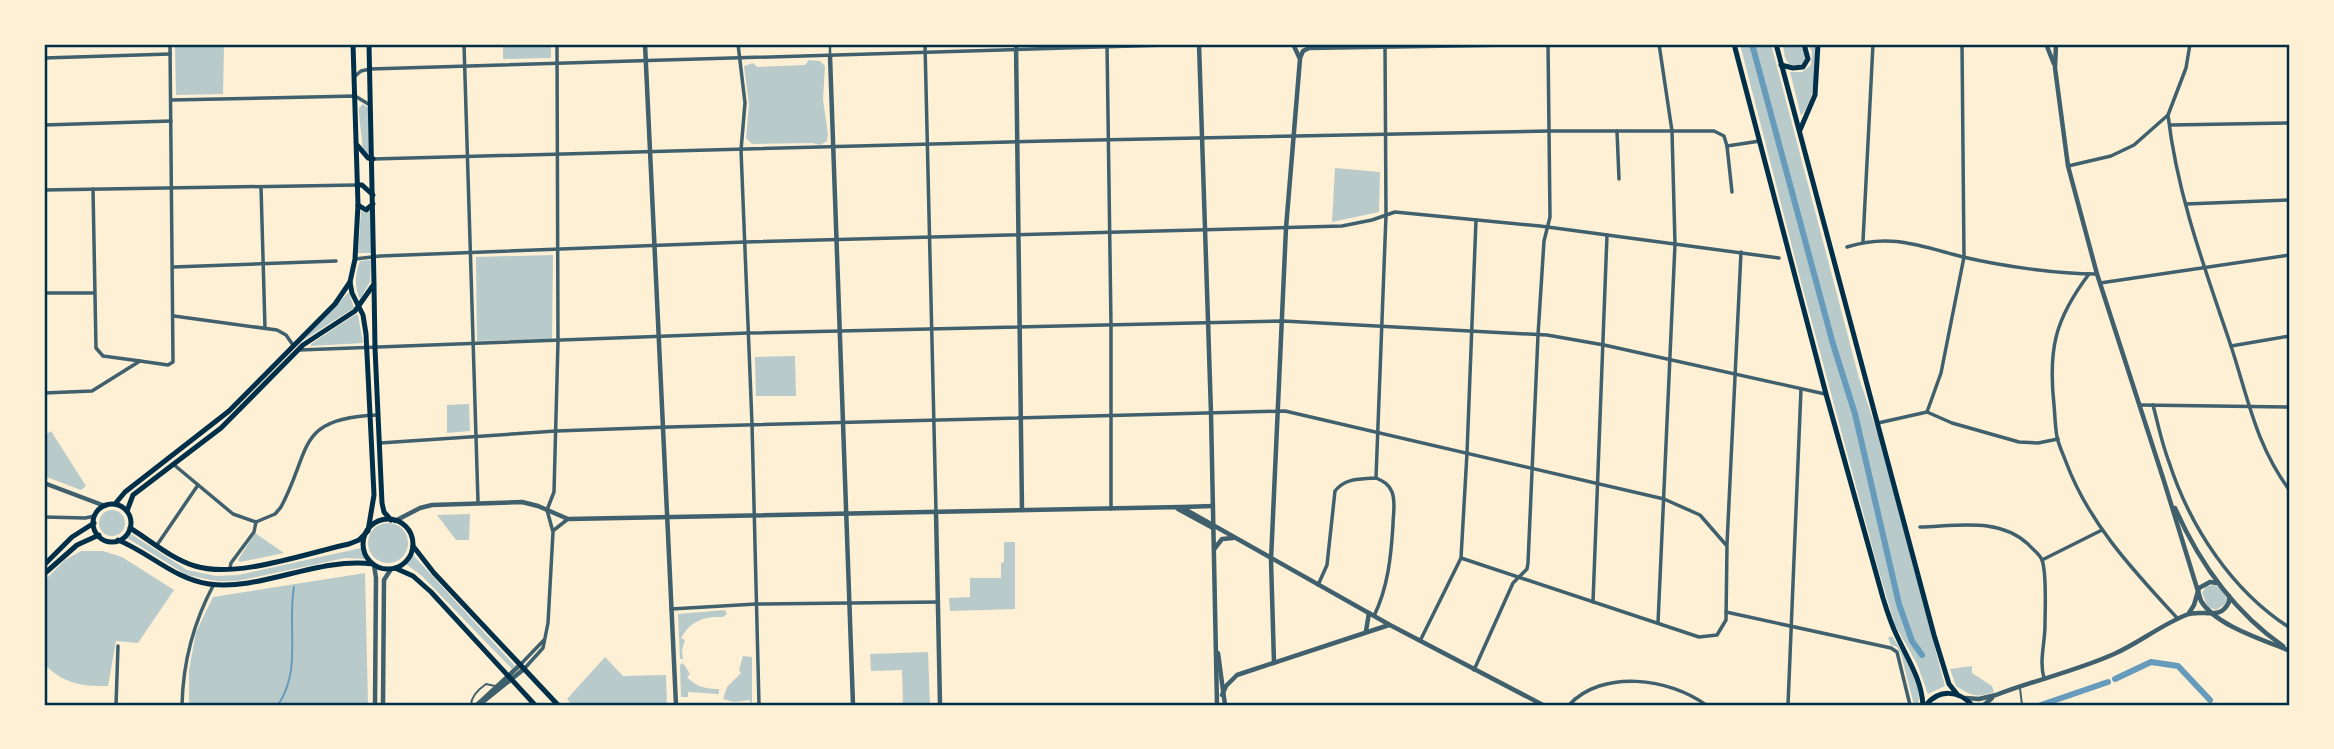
<svg xmlns="http://www.w3.org/2000/svg" width="2334" height="749" font-family="'Public Sans',sans-serif">
<rect width="100%" height="100%" fill="#fdf0d5"/>
<g fill="#b9caca">
<polygon points="175,44 224,44 223,94 176,95"/>
<polygon points="503,44 551,44 551,58 503,59"/>
<polygon points="1740,44 1771,44 1859,378 1879,437 1945,686 1928,694 1917,664 1895,625 1878,568 1800,278"/>
<polygon points="1783,44 1800,44 1806,55 1805,61 1798,66 1789,64 1785,58"/>
<path d="M1808,44h7c0,25 2,52 -14,72l-11,-44h12l9,-7 1,-13z"/>
<polygon points="809,60 820,61 825,66 823,100 828,134 827,141 820,145 812,143 752,144 746,138 749,105 744,66 753,63 757,67 805,65"/>
<path d="M363,104l5,4 1,47 -6,-4c-1,-15 -4,-29 -4,-43z"/>
<polygon points="1335,168 1380,172 1379,212 1332,222"/>
<polygon points="370,210 372,253 358,253 361,211 365,213"/>
<polygon points="553,255 552,339 477,341 476,257"/>
<path d="M371,260l-1,22 -10,17c-6,-12 -5,-25 0,-38z"/>
<polygon points="349,293 354,308 302,341 348,293"/>
<polygon points="356,314 358,315 363,343 311,346 311,344"/>
<polygon points="795,356 796,396 756,396 755,357"/>
<polygon points="469,404 470,431 447,433 447,405"/>
<polygon points="51,431 86,486 81,490 44,476 44,436"/>
<circle cx="112" cy="523" r="13"/>
<polygon points="470,514 469,540 456,540 437,515"/>
<circle cx="388" cy="543" r="20"/>
<polygon points="255,533 284,553 240,562 238,560"/>
<polygon points="131,534 187,570 216,576 238,575 361,548 365,559 345,558 237,581 216,581 187,575 127,538"/>
<polygon points="1004,542 1015,542 1015,609 950,611 949,598 970,597 970,578 1001,578 1001,563 1004,562"/>
<path d="M81,551h22l19,6 52,33 -36,53 -22,-2 -8,45c-29,0 -43,-2 -64,-22v-83l21,-21z"/>
<polygon points="413,555 515,666 512,669 422,576 406,564"/>
<polygon points="365,573 368,705 189,705 189,670 196,632 213,597"/>
<polygon points="2214,585 2219,587 2225,595 2227,603 2216,610 2208,607 2202,593 2206,586"/>
<path d="M725,610l2,4 -4,3c-19,-1 -33,4 -42,21l4,2 -3,10 1,9h-3l-2,-45z"/>
<path d="M1892,636c13,20 31,45 26,69h-4l-13,-51 -4,-7 -6,-2 -3,-7z"/>
<polygon points="928,652 930,705 903,705 902,670 871,671 870,654"/>
<polygon points="743,656 752,657 752,704 749,700 734,702 723,699 727,687 741,673 739,670"/>
<polygon points="605,657 623,676 666,675 667,705 572,705 567,699"/>
<path d="M683,663l7,11 -3,3c9,10 19,12 32,12v5l-31,-2v5h-7l-1,-32z"/>
<path d="M1972,666v7l20,13 2,6c-18,6 -22,4 -38,-6l-6,-17z"/>
</g>
<g fill="none" stroke-linecap="round" stroke-linejoin="round">
<path stroke="#669bbc" stroke-width="2" d="M278,705c24,-35 9,-78 16,-118"/>
<g stroke="#669bbc" stroke-width="6">
<polyline points="1752,44 1833,344 1855,414 1899,604 1912,641 1922,655"/>
<polyline points="2115,679 2151,662 2178,666 2210,700"/>
<polyline points="2041,705 2108,682"/>
</g>
<g stroke="#3f606c" stroke-width="2">
<polyline points="2020,688 2022,705"/>
<path d="M471,705c0,-8 8,-16 15,-21l9,2"/>
</g>
<polyline stroke="#3f606c" stroke-width="2.5" points="830,44 830,56"/>
<g stroke="#3f606c" stroke-width="3.5">
<polyline points="464,44 478,502"/>
<polyline points="738,44 745,103 741,150 752,424 759,705"/>
<polyline points="925,44 936,512"/>
<polyline points="1107,44 1111,325 1111,509"/>
<polyline points="44,58 170,54"/>
<polyline points="354,77 361,71 370,69 1199,44"/>
<polyline points="171,100 355,96 370,105"/>
<path d="M2168,115c9,79 37,154 62,228 18,54 25,101 60,148"/>
<polyline points="44,125 171,121"/>
<polyline points="2170,125 2290,123"/>
<polyline points="1617,131 1619,179"/>
<polyline points="1727,146 1732,192"/>
<polyline points="373,159 1047,141 1550,131 1714,131 1724,136 1727,146 1760,141"/>
<polyline points="2068,166 2111,156 2134,145 2168,115 2186,68 2190,44"/>
<polyline points="261,187 265,328"/>
<polyline points="93,189 96,348 103,356 140,361"/>
<polyline points="44,190 357,185"/>
<polyline points="2186,204 2290,200"/>
<polyline points="1863,241 1873,44"/>
<path d="M1847,247c44,-14 73,-1 116,10 39,9 93,17 134,17"/>
<polyline points="355,259 380,256 745,242 1342,226 1372,220 1395,212 1540,226 1779,258"/>
<polyline points="173,267 336,261"/>
<path d="M2089,274c-34,45 -41,75 -35,131 1,10 1,21 3,32 2,9 6,17 9,25 23,62 68,109 112,157"/>
<polyline points="2100,283 2290,255"/>
<polyline points="44,293 94,293"/>
<polyline points="174,316 277,330 286,335 293,345"/>
<polyline points="2231,346 2290,336"/>
<polyline points="299,350 748,333 1283,321 1547,335 1604,345 1825,394"/>
<polyline points="44,393 92,391 140,361 168,365 173,362 170,44"/>
<polyline points="2140,405 2290,407"/>
<path d="M2153,405c5,19 9,39 16,57 21,65 63,129 121,166"/>
<polyline points="1927,412 1941,373 1964,257 1962,44"/>
<polyline points="1878,423 1927,412 1952,423 2019,442 2038,443 2058,439"/>
<polyline points="380,443 556,431 669,427 1285,411 1664,499 1700,515 1727,546 1726,620 1717,635 1699,637 1461,558"/>
<polyline points="173,464 233,514 256,522"/>
<polyline points="1376,478 1386,215 1385,44"/>
<polyline points="44,517 85,518 95,516"/>
<path d="M256,522l19,-8 6,-7c31,-58 14,-89 97,-92"/>
<path d="M1920,527c37,-1 79,-10 108,17 4,5 12,10 14,16 5,13 3,50 3,65 0,18 -6,36 -1,53"/>
<polyline points="554,530 568,519"/>
<polyline points="1727,544 1741,252"/>
<polyline points="157,545 198,485"/>
<polyline points="2042,560 2102,530"/>
<polyline points="230,568 231,563 254,532 256,522"/>
<path d="M1318,585l9,-20 8,-74c10,-13 25,-12 41,-13"/>
<polyline points="1593,602 1607,235"/>
<polyline points="671,609 756,604 938,602"/>
<polyline points="1726,612 1891,648 1897,652 1910,705"/>
<path d="M1374,616c14,-29 17,-59 19,-91 0,-11 3,-23 -1,-33 -3,-8 -9,-11 -16,-14"/>
<polyline points="1658,623 1675,244 1672,131 1659,44"/>
<polyline points="1420,641 1461,558 1467,453 1476,220"/>
<polyline points="520,665 544,640"/>
<polyline points="524,669 543,648 548,623 553,532 547,510 554,492 558,341 557,44"/>
<polyline points="1474,670 1513,583 1527,569 1528,563 1538,335 1544,241 1550,217 1548,44"/>
<polyline points="116,705 118,646"/>
<path d="M182,705c1,-44 11,-82 32,-121"/>
<path d="M1569,705c33,-36 101,-27 137,0"/>
<polyline points="1788,705 1801,389"/>
</g>
<g stroke="#3f606c" stroke-width="4.5">
<polyline points="645,44 676,705"/>
<polyline points="1016,44 1022,510"/>
<polyline points="1199,44 1211,413 1217,705"/>
<polyline points="1200,44 1223,44"/>
<polyline points="2046,44 2054,64"/>
<path d="M2056,44l-1,24 13,98 29,108 66,204 38,123c15,25 63,39 89,50"/>
<polyline points="830,56 853,705"/>
<polyline points="1300,58 1303,51 1309,48 1548,44"/>
<polyline points="44,483 105,506"/>
<polyline points="1182,507 1213,506"/>
<path d="M2175,508c24,54 59,104 108,138"/>
<polyline points="1178,509 1213,528"/>
<polyline points="936,512 940,705"/>
<polyline points="395,521 420,508 432,505 522,502 538,506 568,519 1181,507 1390,625 1543,705"/>
<polyline points="1215,548 1222,539 1233,538"/>
<polyline points="374,565 376,578 375,705"/>
<polyline points="2189,613 2194,605 2199,588 2210,582 2217,583"/>
<polyline points="1366,631 1369,613"/>
<polyline points="1218,653 1225,705"/>
<polyline points="1274,663 1271,560 1286,228 1300,59 1293,44"/>
<polyline points="1222,695 1226,686 1237,675 1389,625"/>
<path d="M1965,698l14,1 17,-4c39,-15 80,-24 118,-41 25,-11 47,-29 72,-39 16,-7 34,7 43,-13v-6"/>
<polyline points="383,705 384,580 391,569"/>
<polyline points="477,705 520,665"/>
<polyline points="479,705 524,669"/>
<polyline points="1984,705 1992,698"/>
</g>
<g stroke="#003049" stroke-width="5">
<polyline points="353,44 358,205 355,259 350,282 352,293 363,315 366,334 374,495 368,531"/>
<path d="M1734,44l92,350 57,204c4,13 8,26 14,38 11,24 24,42 26,69"/>
<polyline points="1776,44 1934,635 1949,684 1957,694"/>
<polyline points="1781,65 1793,68 1803,67 1808,59 1804,44"/>
<polyline points="1800,130 1815,95 1818,44"/>
<polyline points="358,146 368,158 373,159"/>
<polyline points="357,185 362,185 373,195"/>
<polyline points="358,205 366,210 373,204"/>
<polyline points="374,285 375,348 382,503 384,512 391,520"/>
<polyline points="115,504 125,492 229,411 335,304 350,282"/>
<circle cx="112" cy="523" r="19"/>
<polyline points="127,511 133,495 221,428 303,345 355,311 374,284 369,44"/>
<circle cx="388" cy="544" r="25"/>
<path d="M130,528c21,13 42,31 65,38 41,13 112,-13 154,-22l10,-4 7,-7"/>
<path d="M118,540c32,13 56,39 91,44 52,7 108,-27 164,-20"/>
<polyline points="413,546 434,573 558,705"/>
<polyline points="44,565 72,537 94,523"/>
<polyline points="395,568 413,576 431,592 535,705"/>
<polyline points="44,574 77,545 99,535"/>
<path d="M1926,705c13,-16 32,-15 46,0"/>
</g>
</g>
<rect width="2334" height="749" fill="none" stroke="#fdf0d5" stroke-width="91"/>
<rect x="46" y="46" width="2242" height="658" fill="none" stroke="#003049" stroke-width="2.5"/>
</svg>
